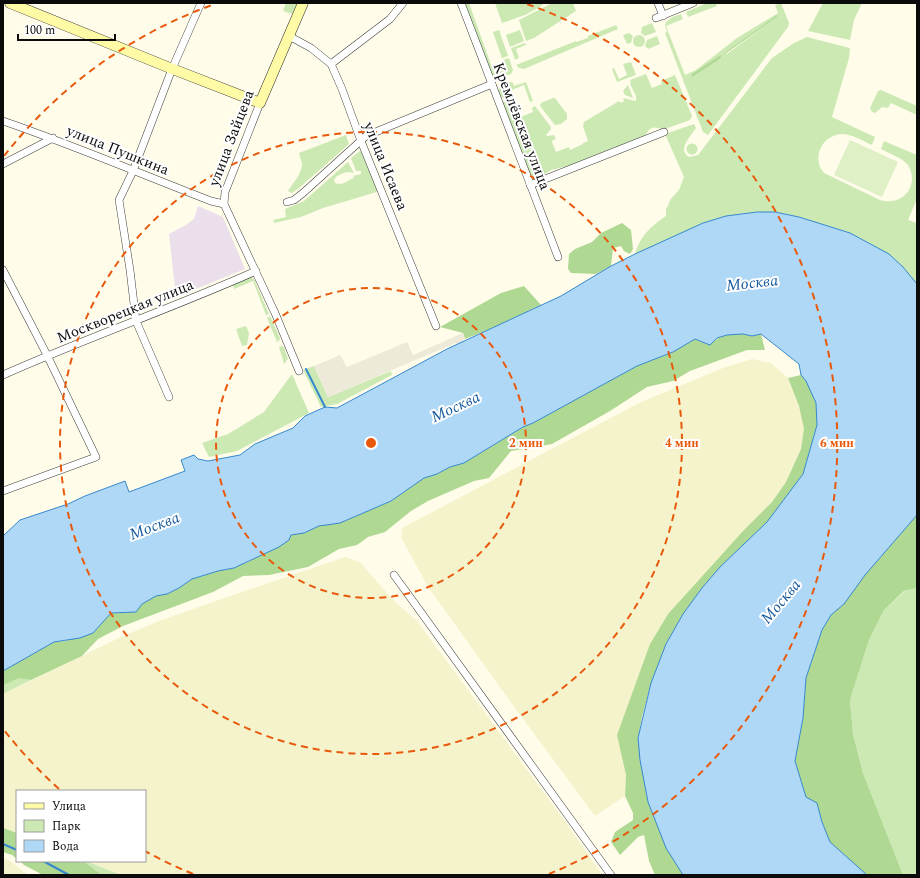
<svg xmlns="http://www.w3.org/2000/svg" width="920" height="878" font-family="Spectral,serif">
<rect width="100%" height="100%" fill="#fffcea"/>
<polygon fill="#eadfeb" points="198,206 223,217 245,269 176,297 169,234 186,225 194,219"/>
<g fill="#f4f3cb">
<polygon points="752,359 771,363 788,378 799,406 805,429 801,449 786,482 772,502 743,531 668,614 650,644 630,704 622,755 626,775 625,796 595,816 515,708 428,587 401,537 402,528 641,402 723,368"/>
<polygon points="345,557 360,562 392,599 417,621 567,824 602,875 121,875 86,861 145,861 145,791 17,791 17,833 3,828 3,694 121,637 159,621 233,595"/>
<polygon points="3,858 10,861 28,875 3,875"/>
</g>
<g fill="#cce9b4" fill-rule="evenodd">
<polygon points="286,3 297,3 292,14 283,11"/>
<polygon points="464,3 469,3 494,73 506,69 503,60 509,58 513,70 511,74 497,79 492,76"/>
<polygon points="495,3 541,3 543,5 525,15 502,23"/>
<polygon points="552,3 573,3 576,11 534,38 526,41 519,20"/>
<polygon points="707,3 716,3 717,6 688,17 686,12"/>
<path d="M781,3l8,20 -1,4 -80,108 -5,-3 -38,-99 2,-1 -2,-6 1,-4 6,-5 9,-3 2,5 -17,7 19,49 11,-5 41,-32 41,-25 -3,-8zM777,15v2l-46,34 -4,3 -2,-1z"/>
<polygon points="823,3 862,3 854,20 850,40 808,31"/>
<polygon points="652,23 656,32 645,36 641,33 642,27"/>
<polygon points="616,25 618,29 524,69 519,68 516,65 576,41 576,42 588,38 588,36"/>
<polygon points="499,30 508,56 502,58 493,32"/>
<polygon points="520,30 524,41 510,47 506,35"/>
<polygon points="629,33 633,36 631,43 627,44 623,35"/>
<circle cx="639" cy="41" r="6"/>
<polygon points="657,36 660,44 648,49 645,46 647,40"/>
<path d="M807,37l43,11 -1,10 -17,59 43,20 -3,8c-9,-4 -20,-11 -30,-11 -20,1 -31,24 -18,39l56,27c23,7 40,-15 28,-35 -7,-8 -18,-11 -27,-16l3,-8 33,14v44l-9,21 9,3v61l-14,-17 -34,-24 -19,-10 -51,-16 -24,-5h-18l-31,4 -23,7 -68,31c5,-18 16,-28 31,-38v-7l2,-3 2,-6 9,-10 5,-13 -19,-43 29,-10 2,4c-6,9 -19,22 -7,29l9,-2 74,-97 22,-15z"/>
<polygon points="525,43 526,45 516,49 519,58 515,60 511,48"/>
<polygon points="631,62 636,75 617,82 612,69 614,68 619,79 627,75 623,64"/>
<path d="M646,74l6,14 10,-4 -1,-3 14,-6 17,41 -2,4 -28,10c-8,-5 -14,-2 -17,7l-68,27 -26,6 -14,9h-4l-2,-2 -29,-76 10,3 6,14 15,-6 -1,-4 3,-2 16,21v2l-5,6 1,1 7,-1 2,4 -3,1 -1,2 4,10 13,-5 1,3 13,-6v-1l5,-2 -5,-15 1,-4 35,-21 2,2 3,-2 -1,-3 13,3v-5l-6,-12 1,-1 -1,-3z"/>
<path d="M510,82l3,1 1,3 12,-4 7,19 -3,1 -6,-17 -17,7 1,6c-6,2 -8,-2 -10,-7l3,-6z"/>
<polygon points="628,85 633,98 625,95 623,91"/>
<polygon points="881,90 917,106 917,115 891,103 888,108 882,107 875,113 872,112 870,108 878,91"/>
<polygon points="553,98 555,98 567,114 567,119 561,124 555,125 540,106 541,103"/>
<path d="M346,135l3,9 -50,44 -7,5 -4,-2c5,-8 15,-19 14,-28 -1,-3 -2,-6 -3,-10z"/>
<circle cx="692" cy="149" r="5.5"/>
<path d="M360,151l3,1 17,39 -57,17 -22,9 -27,6 -1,-3 13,-3 -1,-8 19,-8 44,-39 6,11c-6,-2 -16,0 -20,7l1,3c9,3 12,-3 19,-5l-1,-2 8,-2v-3h-5l-5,-13z"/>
<polygon points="251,277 254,279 269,314 266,315 253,281 234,289 233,284"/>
<polygon points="270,316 280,338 279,341 277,342 267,318"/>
<polygon points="246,326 249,333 247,345 242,346 236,329"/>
<polygon points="282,346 284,347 288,359 284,364 279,347"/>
<polygon points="314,366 328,397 391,371 392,375 337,404 321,407 303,370"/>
<polygon points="292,374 309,413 237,451 209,457 202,443 228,434 264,412"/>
<polygon points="917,588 917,875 903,875 863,773 853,734 850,700 869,640 884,610 905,591"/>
<polygon points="19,677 31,680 3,694 3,685"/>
<polygon points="73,861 86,861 121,875 102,875 86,863"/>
</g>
<g fill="#afd993">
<polygon points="777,15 777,17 725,54 726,52"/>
<polygon points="721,55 721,57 718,60 692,77 692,74"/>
<polygon points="622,223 631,230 633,249 630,254 624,251 621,246 613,248 611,266 596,274 571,273 568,269 569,254 575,249 592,242 601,233"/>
<polygon points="524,286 541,305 490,329 465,339 463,333 440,327 501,293"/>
<path d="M743,334l9,2 9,-2 4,16h-18l-57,21 -17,10 -26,6 -37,24 -58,33 -41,7 -22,27 -15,3 -46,20 -17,10 -26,21 -17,5 -11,8 -18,4 -31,18 -39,8 -26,1 -30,16 -90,34 -25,13 -16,17 -51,24 -12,-2 -16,7v-14l51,-29 12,-1 37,-19 8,-9 25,-1 6,-8 14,-8 11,-2 12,-6 13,-9 26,-8 16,-3 16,-7 41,-26 13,-2 15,-7 21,-3 51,-22 33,-23 13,-4 13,-7 14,-4 59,-36 10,-4 104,-57 36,-14 22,-13 15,6c11,-11 18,-11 33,-11z"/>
<polygon points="801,375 806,381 817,403 817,425 803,474 767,522 720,567 702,588 683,614 666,644 651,683 642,717 638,738 666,848 683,875 655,875 649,861 644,835 638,837 620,855 611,842 615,832 633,820 633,813 625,796 626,775 617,735 650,644 668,614 743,531 772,502 786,482 801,449 804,429 799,406 788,378"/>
<polygon points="917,515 917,588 904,591 884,610 869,640 850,700 853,734 863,773 903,875 867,875 830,842 822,822 817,803 806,797 795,761 803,718 806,678 822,630 831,615 844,604 865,575"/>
<polygon points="3,828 17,833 17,859 12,855 3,852"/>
<polygon points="20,861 73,861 86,863 102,875 43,875 24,865"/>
</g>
<polygon fill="#dff0c6" points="850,140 898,162 882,197 834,175"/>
<polygon fill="#edeada" points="463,333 465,339 463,341 466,347 460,350 456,343 328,397 314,366 340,355 347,367 407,342 413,355"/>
<polygon fill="#afd7f6" stroke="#3588cd" points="757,212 775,212 799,217 850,233 889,254 903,267 917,284 917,515 865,575 844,604 831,615 822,630 806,678 803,718 795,761 806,797 817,803 822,822 830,842 867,875 683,875 666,848 648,802 640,760 638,738 651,683 666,644 683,614 702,588 720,567 767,522 803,474 817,425 816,403 806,381 801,375 799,364 761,334 752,336 743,334 727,335 717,338 710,345 695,339 673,352 637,366 533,423 523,427 464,463 450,467 437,474 424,478 391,501 340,523 319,526 304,533 291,535 289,540 279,547 234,568 218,571 192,579 179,588 167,594 156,596 142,604 136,612 111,613 93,633 80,638 54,642 3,671 3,536 20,520 68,504 85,496 125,481 129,492 185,471 181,460 194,455 198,459 208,461 240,455 255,444 293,428 305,416 325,407 337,408 447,349 561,296 611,266 635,254 703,223 726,216"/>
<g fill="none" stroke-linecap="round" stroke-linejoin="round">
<g stroke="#3588cd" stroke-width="2">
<polyline points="306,369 325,407"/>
<polyline points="3,844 17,850"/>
<polyline points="43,861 69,875"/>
</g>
<defs>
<g id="street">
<polyline points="461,3 558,257"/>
<polyline points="658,3 663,16"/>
<polyline points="656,18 693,3"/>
<polyline points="289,36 311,48 331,64 342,89 361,141 436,326"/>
<polyline points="331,64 390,19 403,3"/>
<polyline points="260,103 225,192 224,204 275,313 299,371"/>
<path d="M3,121c70,24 138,53 208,80l13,3"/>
<polyline points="3,164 53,138"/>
<polyline points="530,185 664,132"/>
<polyline points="287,202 294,200 303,193 366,136 492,84"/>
<polyline points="3,270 47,355 96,457 3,491"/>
<path d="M3,375c83,-37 170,-67 253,-104"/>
<polyline points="169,397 136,321 130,270 119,200 133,171 172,69 201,3"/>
<polyline points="394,575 611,875"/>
</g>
<polyline id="secondary" points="10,3 170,68 260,103 303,3"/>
</defs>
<use href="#street" stroke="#3e3e3e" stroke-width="8"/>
<use href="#secondary" stroke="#2d2d2d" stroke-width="11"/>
<use href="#street" stroke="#fff" stroke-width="7"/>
<use href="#secondary" stroke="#fffaa5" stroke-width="10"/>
</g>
<g fill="none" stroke="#e8590c" stroke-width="2" stroke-dasharray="7 5">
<circle cx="371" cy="443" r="155"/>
<circle cx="371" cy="443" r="311"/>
<path d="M193 874A466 466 0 0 1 145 851M59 789A466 466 0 0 1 4 730M4 156A466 466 0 0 1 215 4M527 4A466 466 0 0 1 549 874"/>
</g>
<g text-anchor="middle" stroke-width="4" stroke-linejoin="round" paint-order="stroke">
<g font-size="15" fill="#0b0b0b" stroke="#fff">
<text transform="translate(522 126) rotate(69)" y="5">Кремлёвская улица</text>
<text transform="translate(231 138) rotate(-69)" y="5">улица Зайцева</text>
<text transform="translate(118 150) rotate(22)" y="5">улица Пушкина</text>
<text transform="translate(386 166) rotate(68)" y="5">улица Исаева</text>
<text transform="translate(125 311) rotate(-22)" y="5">Москворецкая улица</text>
</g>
<g font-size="16" font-style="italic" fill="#15599d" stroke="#fff">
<text transform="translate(752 282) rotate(-6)" y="6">Москва</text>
<text transform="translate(455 406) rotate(-25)" y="6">Москва</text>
<text transform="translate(154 525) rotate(-21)" y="6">Москва</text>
<text transform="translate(780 601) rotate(-50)" y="6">Москва</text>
</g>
</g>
<circle cx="371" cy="443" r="6" fill="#e8590c" stroke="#fff" stroke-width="2"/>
<g font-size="12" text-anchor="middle" font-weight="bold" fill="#e8590c" stroke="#fff" stroke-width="4" stroke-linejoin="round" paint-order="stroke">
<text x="526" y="447">2 мин</text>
<text x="682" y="447">4 мин</text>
<text x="837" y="447">6 мин</text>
</g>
<rect width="920" height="878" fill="none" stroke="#0b0b0b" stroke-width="8"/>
<rect x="16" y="790" width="130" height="72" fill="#ffffff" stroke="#9d9d9d"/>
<rect x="24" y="803" width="20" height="6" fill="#fffaa5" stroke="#9d9d9d"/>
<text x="52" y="810" font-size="12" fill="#0b0b0b">Улица</text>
<rect x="24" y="820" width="20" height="12" fill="#cce9b4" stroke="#9d9d9d"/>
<text x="52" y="830" font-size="12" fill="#0b0b0b">Парк</text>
<rect x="24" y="840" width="20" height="12" fill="#afd7f6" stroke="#9d9d9d"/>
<text x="52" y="850" font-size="12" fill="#0b0b0b">Вода</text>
<path d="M18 34v6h97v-6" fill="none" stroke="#0b0b0b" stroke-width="2"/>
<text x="24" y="34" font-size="12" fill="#0b0b0b" stroke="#ffffff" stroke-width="3" paint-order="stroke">100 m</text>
</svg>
